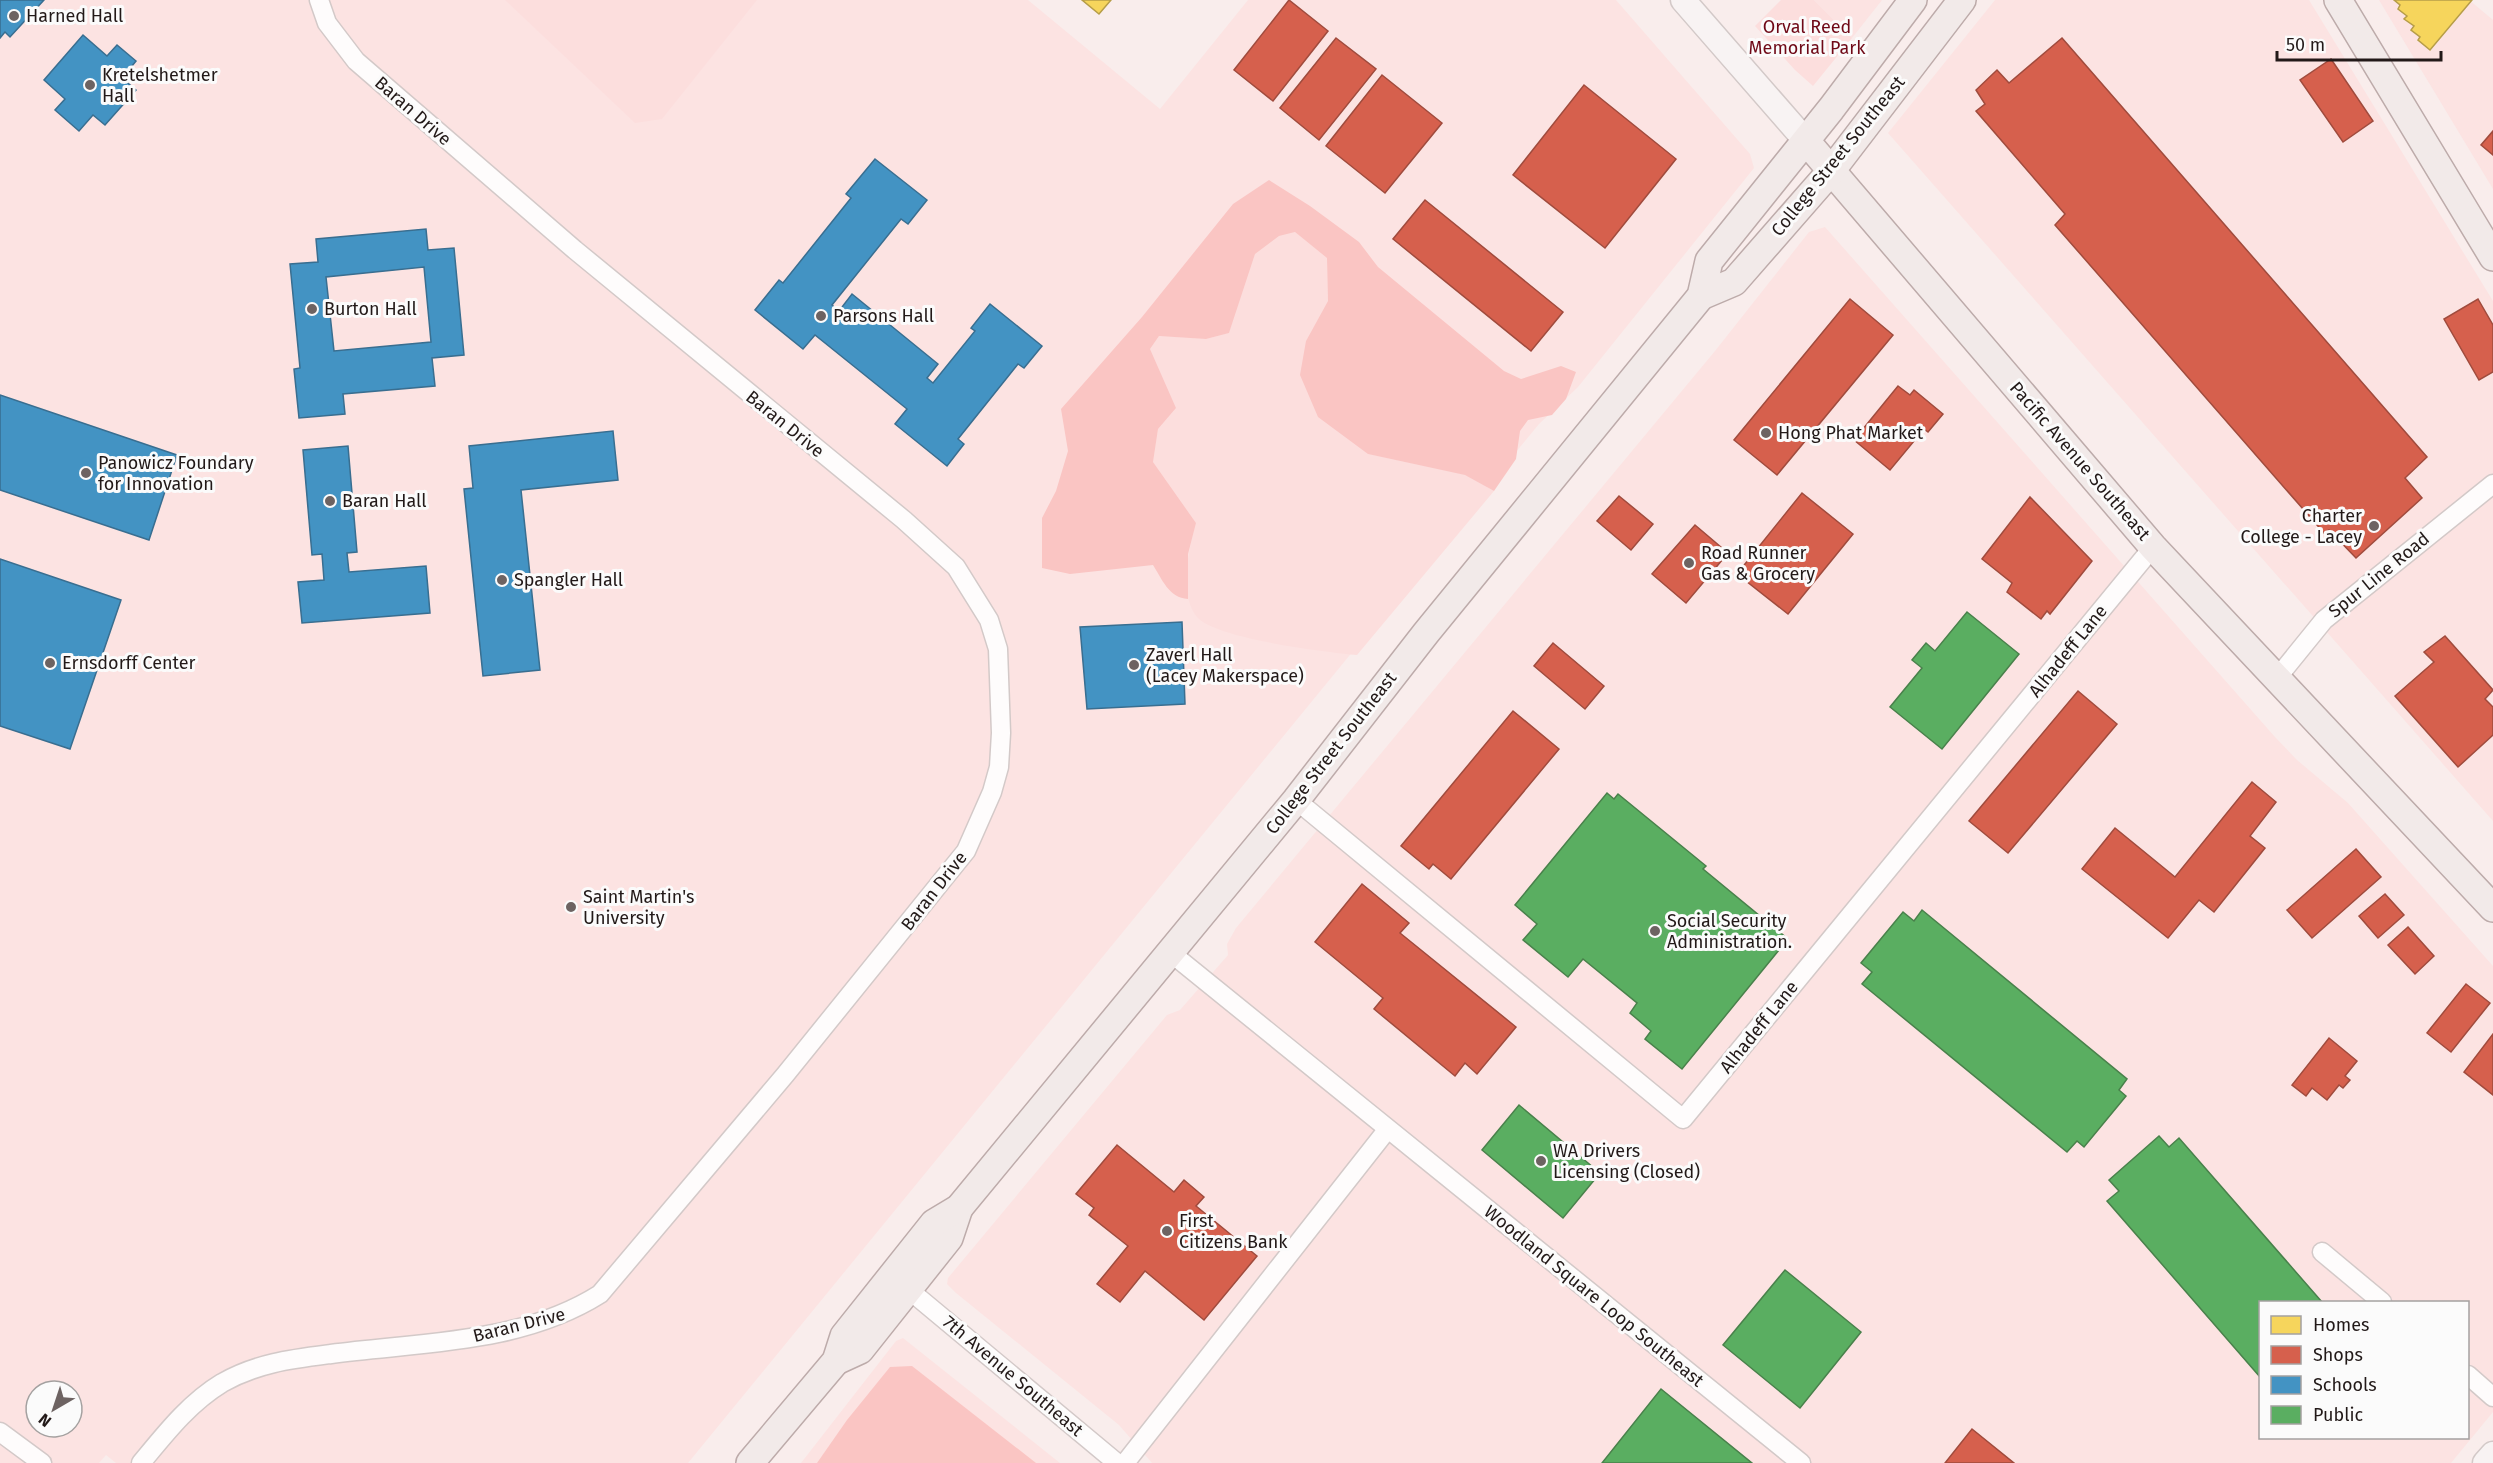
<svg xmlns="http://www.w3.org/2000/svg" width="2493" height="1463" font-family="'Fira Sans',sans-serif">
<rect width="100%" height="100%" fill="#f9edec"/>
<g fill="#fce3e2" fill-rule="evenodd">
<path d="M0,0h1028l132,109 88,-109h368l134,154 4,14 -176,219 -39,37 -851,1039h-572l-10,-8 -7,8h-99zM36,1391h36v36h-36z"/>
<polygon points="1814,0 1882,0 1852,38"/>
<polygon points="1995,0 2309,0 2493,301 2493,821 1888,133"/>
<polygon points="2379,0 2469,0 2493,20 2493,189"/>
<path d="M1825,227l450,510 22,23 51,43 145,163v446l-42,51h-1299l-33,-38 -163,-132 -9,-9 1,-6 219,-263 13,-5 48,-55 -1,-11 9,-16 479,-577 94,-119zM2260,1302h208v136h-208z"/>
<polygon points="903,1338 1060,1463 801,1463 896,1341"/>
</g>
<g fill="#fcdedd">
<polygon points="505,0 757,0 662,119 635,123"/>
<polygon points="1781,0 1814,0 1852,38 1813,86 1795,70 1755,26"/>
<path d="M1295,232l32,26 1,43 -22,40 62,113 98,21 28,16 -137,164c-31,-3 -141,-16 -160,-38 -19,-23 -8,-69 -1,-94l-43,-61 5,-33 18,-21 -26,-59 9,-13 47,3 23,-6 26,-79 24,-18z"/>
</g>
<g fill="#fac5c3">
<path d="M1269,180l41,26 49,36 19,25 126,104 17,8 40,-13 15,6 -10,27 -14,16 -24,5 -8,11 -4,28 -22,32 -29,-16 -97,-21 -50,-37 -18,-42 6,-34 22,-40 -1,-43 -32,-26 -16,4 -24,18 -26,79 -23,6 -47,-3 -9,13 26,59 -18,21 -5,33 43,61 -8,31v45c-19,-1 -26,-20 -35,-34l-83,9 -28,-6v-50l14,-27 12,-40 -7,-42 81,-92 91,-113z"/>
<polygon points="912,1366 1036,1463 817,1463 847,1420 890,1367"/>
</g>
<g fill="#f6d55c" stroke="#b69d48" stroke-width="1.5">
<polygon points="1082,0 1111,0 1099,14"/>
<polygon points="2394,0 2472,0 2430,50 2418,40 2420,37 2411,30 2414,26 2404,19 2407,16 2398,9 2400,5"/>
</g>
<g fill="#d6604d" stroke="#a04b3d" stroke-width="1.5">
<polygon points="1289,0 1328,31 1273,101 1234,70"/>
<polygon points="1336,38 1376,69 1319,140 1280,108"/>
<polygon points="2062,38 2427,457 2405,478 2422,498 2356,558 2329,530 2324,533 2055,225 2065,214 1976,111 1985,104 1976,90 1997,70 2009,83"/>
<polygon points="2331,59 2373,121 2343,142 2300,80"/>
<polygon points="1382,75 1442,123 1385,193 1326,146"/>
<polygon points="1584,85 1676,159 1605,248 1513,175"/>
<polygon points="2493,131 2493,155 2481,145"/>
<polygon points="1425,200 1563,312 1531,351 1393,239"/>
<polygon points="1850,299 1893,335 1777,475 1734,440"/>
<polygon points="2478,299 2493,325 2493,372 2479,380 2444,319"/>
<polygon points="1898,386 1910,395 1914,390 1943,414 1928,432 1924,429 1890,470 1854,440"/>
<polygon points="1802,493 1853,534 1788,614 1737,574"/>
<polygon points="1619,496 1653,524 1631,550 1597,521"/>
<polygon points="2030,497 2092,561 2050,614 2047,611 2041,619 2007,592 2012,583 1982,559"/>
<polygon points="1695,525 1728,553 1686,603 1652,574"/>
<polygon points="2445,636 2493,690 2485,699 2493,707 2493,735 2458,767 2395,696 2434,662 2424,652"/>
<polygon points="1553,643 1604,686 1585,709 1534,666"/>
<polygon points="2078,691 2117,724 2008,853 1969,821"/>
<polygon points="1513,711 1559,749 1451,879 1433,864 1429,869 1401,846"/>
<polygon points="2252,782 2276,802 2250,836 2265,848 2214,912 2199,900 2168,938 2082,869 2115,828 2175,877"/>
<polygon points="2356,849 2381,877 2312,938 2287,910"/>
<polygon points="1362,884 1409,923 1400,933 1516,1027 1477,1074 1465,1063 1455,1076 1374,1009 1383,998 1315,942"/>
<polygon points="2385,894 2404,915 2378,938 2359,916"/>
<polygon points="2408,927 2434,956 2415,974 2388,945"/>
<polygon points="2466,984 2490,1003 2451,1052 2427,1033"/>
<polygon points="2493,1034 2493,1095 2464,1072"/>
<polygon points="2329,1038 2357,1061 2345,1076 2350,1080 2343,1088 2339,1085 2327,1100 2312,1088 2306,1096 2292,1085"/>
<polygon points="1117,1145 1174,1192 1184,1180 1204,1197 1196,1206 1257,1256 1204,1320 1145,1271 1120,1302 1097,1284 1128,1246 1089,1215 1094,1208 1076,1194"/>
<polygon points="1972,1429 2014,1463 1945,1463"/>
</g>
<g fill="#4393c3" stroke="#396e90" stroke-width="1.5" fill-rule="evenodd">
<polygon points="0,0 44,0 10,37 5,32 0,38"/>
<polygon points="83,35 107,56 117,45 136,61 122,78 136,90 105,125 93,115 79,131 55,110 65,99 44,80"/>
<polygon points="875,159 927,200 908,224 901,219 832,305 839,311 852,294 938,364 927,378 933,383 975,331 971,328 990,304 1042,346 1024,368 1018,364 958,439 964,444 947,466 895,424 907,409 815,335 803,349 755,310 779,280 783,283 851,198 846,194"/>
<path d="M426,229l2,21 26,-2 10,107 -32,3 3,28 -92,8 2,20 -46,4 -5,-49 6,-1 -10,-104 28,-2 -2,-23zM424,267l7,75 -97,9 -8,-74z"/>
<polygon points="0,395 177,455 149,540 0,490"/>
<polygon points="613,431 618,480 521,490 540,670 483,676 464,489 473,488 469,446"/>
<polygon points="348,446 357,552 347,553 349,572 426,566 430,613 302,623 298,582 324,580 322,554 312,555 303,450"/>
<polygon points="0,559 121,600 70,749 0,726"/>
<polygon points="1182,622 1185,704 1087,709 1080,627"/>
</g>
<g fill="#5aae61" stroke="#49814b" stroke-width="1.5">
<polygon points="1967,612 2019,654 1942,749 1890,707 1922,668 1912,660 1926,643 1935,651"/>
<polygon points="1607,793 1614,799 1618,794 1706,866 1703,869 1788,939 1682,1069 1645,1039 1651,1031 1630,1013 1637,1003 1583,959 1568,977 1523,940 1537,924 1515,905"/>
<polygon points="1922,910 2127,1079 2119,1090 2126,1096 2084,1147 2077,1141 2067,1152 1862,984 1872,972 1861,963 1903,912 1914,921"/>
<polygon points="1519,1105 1600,1173 1563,1218 1482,1150"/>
<polygon points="2159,1136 2169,1147 2179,1138 2322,1302 2260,1302 2260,1377 2107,1201 2119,1191 2109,1180"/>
<polygon points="1785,1270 1861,1332 1800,1408 1723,1345"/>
<polygon points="1661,1389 1752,1463 1602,1463"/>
</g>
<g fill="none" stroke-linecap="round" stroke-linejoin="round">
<defs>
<g id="street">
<polyline points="2277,678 2324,620 2493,484"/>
<polyline points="1296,800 1683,1119 2153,547"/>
<polyline points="1171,953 1801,1463"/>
<polyline points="2322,1252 2382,1302"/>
<polyline points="908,1289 1117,1463"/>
<polyline points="2468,1375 2493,1397"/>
<polyline points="0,1432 42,1463"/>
<path d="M141,1463c24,-29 48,-60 81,-80 35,-20 70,-24 109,-29 90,-12 190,-10 269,-60l185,-219 181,-224 26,-59 7,-25 2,-34 -3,-84 -9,-29 -33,-53 -52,-47 -329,-270 -219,-189 -29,-38 -8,-23"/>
<polyline points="1125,1463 1387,1130"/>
</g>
<g id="secondary">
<polyline points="1683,0 1806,141"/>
<polyline points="2485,1463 2493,1454"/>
</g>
<g id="primary">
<polyline points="2338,0 2493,257"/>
<polyline points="1806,141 2153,547 2493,908"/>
<polyline points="1701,296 1734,282 1831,171 1962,0"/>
<polyline points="836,1361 860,1350 949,1238 959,1208"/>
<polyline points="750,1463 836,1361 844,1336 934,1223 959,1208 1296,800 1426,633 1701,296 1709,261 1831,109 1913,0"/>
</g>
</defs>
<use href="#street" stroke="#d3c9c8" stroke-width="21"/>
<use href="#secondary" stroke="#d3c9c8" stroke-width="27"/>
<use href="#primary" stroke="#bdabaa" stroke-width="30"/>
<use href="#street" stroke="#fefcfc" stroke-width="18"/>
<use href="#secondary" stroke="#f8f3f3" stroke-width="24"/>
<use href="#primary" stroke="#f2eae9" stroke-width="27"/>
</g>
<g fill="#6d6362" stroke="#fbfbfb" stroke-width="2">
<circle cx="14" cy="16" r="6"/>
<circle cx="90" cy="85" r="6"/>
<circle cx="312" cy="309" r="6"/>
<circle cx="821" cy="316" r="6"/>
<circle cx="1766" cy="433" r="6"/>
<circle cx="86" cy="473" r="6"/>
<circle cx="330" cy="501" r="6"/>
<circle cx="2374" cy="526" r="6"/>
<circle cx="1689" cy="563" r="6"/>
<circle cx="502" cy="580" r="6"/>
<circle cx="50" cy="663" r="6"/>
<circle cx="1134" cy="665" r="6"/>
<circle cx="571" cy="907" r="6"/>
<circle cx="1655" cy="931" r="6"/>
<circle cx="1541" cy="1161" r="6"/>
<circle cx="1167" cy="1231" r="6"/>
</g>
<g text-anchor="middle" stroke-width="6" stroke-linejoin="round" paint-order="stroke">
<g font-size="18" fill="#221918" stroke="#fbfbfb" text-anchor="start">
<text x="26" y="22">Harned Hall</text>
<text x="102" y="81">Kretelshetmer<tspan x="102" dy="21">Hall</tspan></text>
<text x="324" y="315">Burton Hall</text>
<text x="833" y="322">Parsons Hall</text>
<text x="1778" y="439">Hong Phat Market</text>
<text x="98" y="469">Panowicz Foundary<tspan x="98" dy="21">for Innovation</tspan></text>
<text x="342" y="507">Baran Hall</text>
<text x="2362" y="522" text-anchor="end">Charter<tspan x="2362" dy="21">College - Lacey</tspan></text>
<text x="1701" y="559">Road Runner<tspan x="1701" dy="21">Gas &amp; Grocery</tspan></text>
<text x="514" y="586">Spangler Hall</text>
<text x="1146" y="661">Zaverl Hall<tspan x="1146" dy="21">(Lacey Makerspace)</tspan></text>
<text x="62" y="669">Ernsdorff Center</text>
<text x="583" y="903">Saint Martin's<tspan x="583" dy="21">University</tspan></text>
<text x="1667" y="927">Social Security<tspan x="1667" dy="21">Administration.</tspan></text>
<text x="1553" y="1157">WA Drivers<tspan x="1553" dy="21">Licensing (Closed)</tspan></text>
<text x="1179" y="1227">First<tspan x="1179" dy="21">Citizens Bank</tspan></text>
</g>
<g font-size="18" fill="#6f0917" stroke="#fbfbfb">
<text x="1807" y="33">Orval Reed<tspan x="1807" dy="21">Memorial Park</tspan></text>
</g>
<g font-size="18" fill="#221918" stroke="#fbfbfb">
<text transform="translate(413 111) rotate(41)" y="6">Baran Drive</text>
<text transform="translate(1838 156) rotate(-51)" y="6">College Street Southeast</text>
<text transform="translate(785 424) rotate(39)" y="6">Baran Drive</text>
<text transform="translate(2080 461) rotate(49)" y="6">Pacific Avenue Southeast</text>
<text transform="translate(2379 575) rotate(-39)" y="6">Spur Line Road</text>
<text transform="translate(2068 651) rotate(-51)" y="6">Alhadeff Lane</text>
<text transform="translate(1331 753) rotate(-52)" y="6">College Street Southeast</text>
<text transform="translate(934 891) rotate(-52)" y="6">Baran Drive</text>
<text transform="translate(1759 1027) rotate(-51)" y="6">Alhadeff Lane</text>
<text transform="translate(1594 1296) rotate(39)" y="6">Woodland Square Loop Southeast</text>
<text transform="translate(519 1325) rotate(-14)" y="6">Baran Drive</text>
<text transform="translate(1013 1376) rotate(40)" y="6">7th Avenue Southeast</text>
</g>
</g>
<rect x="2259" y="1301" width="210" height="138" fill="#fbfbfb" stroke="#a4a1a0" stroke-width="1.5"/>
<rect x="2271" y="1316" width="30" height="18" fill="#f6d55c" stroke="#a4a1a0" stroke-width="1.5"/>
<text x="2313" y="1331" font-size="18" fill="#221918">Homes</text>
<rect x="2271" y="1346" width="30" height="18" fill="#d6604d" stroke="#a4a1a0" stroke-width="1.5"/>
<text x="2313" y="1361" font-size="18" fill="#221918">Shops</text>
<rect x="2271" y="1376" width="30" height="18" fill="#4393c3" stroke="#a4a1a0" stroke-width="1.5"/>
<text x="2313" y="1391" font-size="18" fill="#221918">Schools</text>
<rect x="2271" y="1406" width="30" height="18" fill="#5aae61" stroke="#a4a1a0" stroke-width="1.5"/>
<text x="2313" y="1421" font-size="18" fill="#221918">Public</text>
<g transform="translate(54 1409) rotate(219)"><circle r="28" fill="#fbfbfb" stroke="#a4a1a0" stroke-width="1.5"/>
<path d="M0-4.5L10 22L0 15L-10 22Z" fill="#6d6362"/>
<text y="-9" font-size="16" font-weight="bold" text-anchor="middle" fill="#221918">N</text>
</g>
<path d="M2277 51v9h164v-9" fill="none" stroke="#221918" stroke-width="3"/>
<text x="2286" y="51" font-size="18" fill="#221918" stroke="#fbfbfb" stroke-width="4.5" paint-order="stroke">50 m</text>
</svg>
